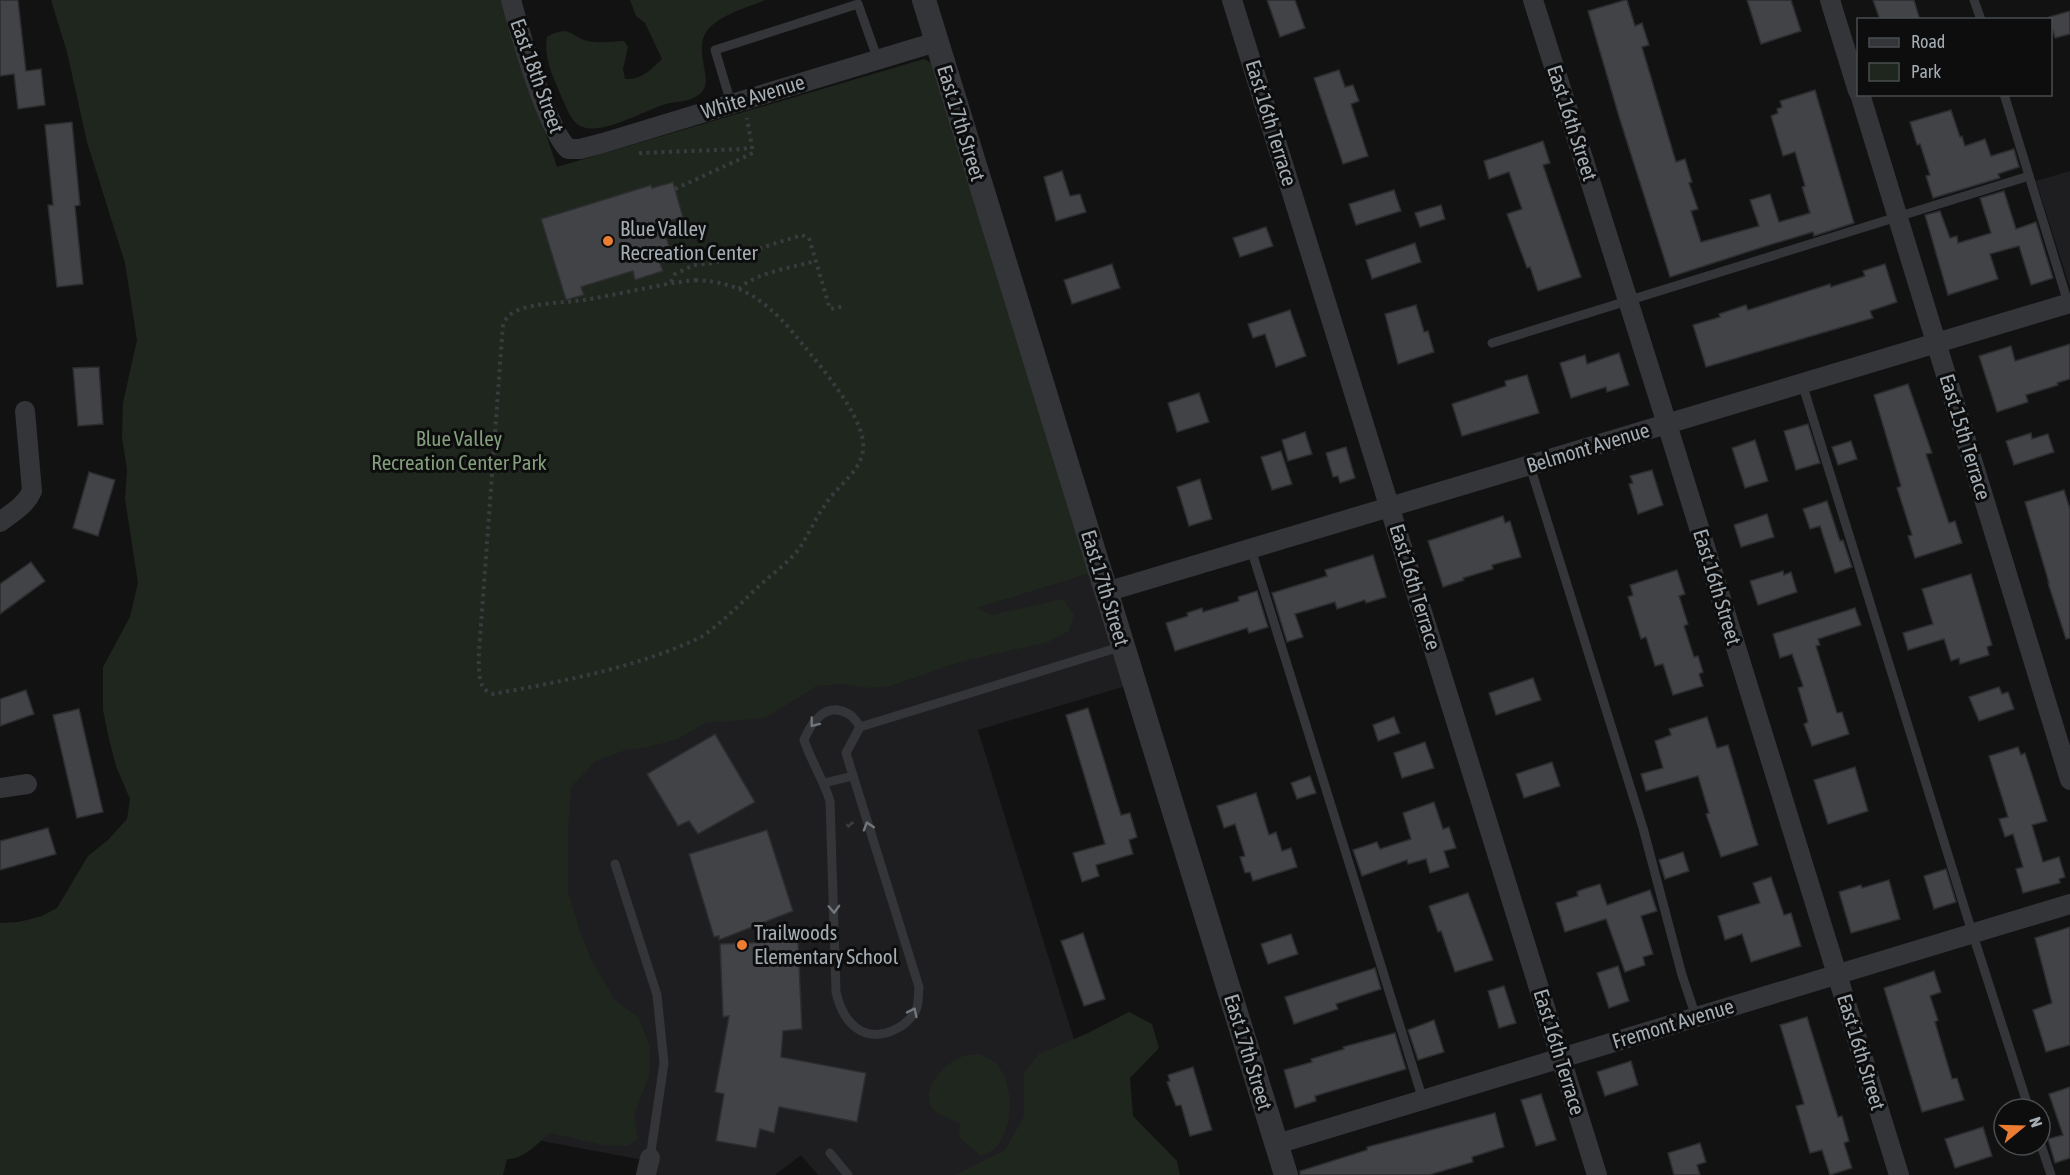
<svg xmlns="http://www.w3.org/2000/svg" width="2070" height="1175" font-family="'Asap Condensed',sans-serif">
<rect width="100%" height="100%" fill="#121213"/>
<g fill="#1e1e20">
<polygon points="2070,171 2070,288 2036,181"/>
<polygon points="1091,573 1126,686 978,730 1116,1175 818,1175 801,1155 775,1175 657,1175 659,1163 526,1138 390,784"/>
</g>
<g fill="#1f261e">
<path d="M51,0h450l56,167 367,-108 8,4 159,510 -114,35 14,7 72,-16 11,16 -5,16 -21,11 -88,20 -70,24 -21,2 -26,-4 -26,2 -52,32 -60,5 -27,16 -29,8 -23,3 -30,11 -25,26 -3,43v62l12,39 12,30 23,39 24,18 11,29 -1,29 -15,40 4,23 -10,7 -25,-1 -53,-12c-12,10 -27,27 -43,26l-4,16h-503v-252l19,-1 23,-6 15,-8 31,-52 20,-16 19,-21 3,-20 -14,-33 -8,-31 -5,-25v-43l27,-50 8,-34 -13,-84 2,-29 -5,-33 1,-34 14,-63 -12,-77 -38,-121 -20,-90z"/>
<path d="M630,0h135c-17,7 -36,12 -50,23 -30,21 3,56 -15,71 -10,8 -22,7 -34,10 -21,6 -63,31 -83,23 -12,-4 -16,-19 -21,-29 -8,-20 -19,-39 -15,-61 26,-15 24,4 48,5 10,1 20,-1 29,-1l4,6 -5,22 2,10c16,1 26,-9 37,-20l-17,-36 -9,-7z"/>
<polygon points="1129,1012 1152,1024 1159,1048 1130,1078 1133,1116 1177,1161 1180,1175 955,1175 1005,1150 1024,1116 1024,1073 1039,1054 1088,1033"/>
<path d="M980,1054c6,4 16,7 19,13 15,23 15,57 -2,79 -4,5 -11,8 -16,10l-22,-19 1,-13c-9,-6 -21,-7 -28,-16 -12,-19 13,-45 29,-51 6,-3 13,-2 19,-3z"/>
</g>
<g fill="#414346" stroke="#2c2d2f" stroke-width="1.5">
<polygon points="0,0 18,0 26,71 41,69 45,105 18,109 14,74 0,76"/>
<polygon points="1267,0 1295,0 1305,28 1280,37"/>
<polygon points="1625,0 1627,0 1635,26 1642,23 1649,45 1642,47 1676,162 1685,159 1692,182 1689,183 1698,209 1691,211 1701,242 1759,226 1750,200 1770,194 1779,222 1810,213 1802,187 1805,186 1795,152 1783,156 1771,116 1778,113 1777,109 1782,107 1780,101 1815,90 1854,223 1814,236 1813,232 1766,246 1670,277 1620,120 1588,11"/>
<polygon points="1747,0 1791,0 1801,31 1761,44"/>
<polygon points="1873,0 1914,0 1920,20 1880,20"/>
<polygon points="2070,11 2070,34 2055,38 2049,17"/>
<polygon points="1339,70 1345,87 1353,85 1359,101 1351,104 1368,156 1343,164 1314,78"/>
<polygon points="1951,110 1960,137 1962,136 1965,146 1985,139 1991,156 2014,149 2019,167 1998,174 2000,178 1933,198 1926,176 1930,175 1920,144 1917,145 1910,122"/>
<polygon points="72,122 80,205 75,206 83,284 57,287 48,205 53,205 45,125"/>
<polygon points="1543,141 1550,163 1543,165 1581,277 1538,291 1530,267 1527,268 1507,214 1522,209 1509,172 1489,179 1484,161"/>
<polygon points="1062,171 1070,196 1080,194 1086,212 1056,221 1044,177"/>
<polygon points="673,182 683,217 662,223 673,259 660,263 663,271 635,280 633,271 581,287 584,295 566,300 541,219 651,185 652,188"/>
<polygon points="1394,190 1401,211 1356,225 1349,204"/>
<polygon points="2004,191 2016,229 2036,222 2053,278 2031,285 2019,246 1990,254 1998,279 1948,295 1925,215 1940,211 1950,238 1957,236 1958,243 1991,233 1980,198"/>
<polygon points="1441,205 1445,219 1420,227 1415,213"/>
<polygon points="1266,227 1273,246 1240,257 1233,238"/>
<polygon points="1415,243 1421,262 1372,279 1366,260"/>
<polygon points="1112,264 1120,288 1072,304 1064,280"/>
<polygon points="1885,264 1897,302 1870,311 1873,318 1706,367 1693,325 1720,317 1719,314 1746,305 1748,310 1830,284 1831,287 1865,276 1863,271"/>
<polygon points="1416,305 1424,332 1428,331 1434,352 1398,364 1385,314"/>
<polygon points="1290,310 1306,356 1276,367 1265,334 1253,338 1248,324"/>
<polygon points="2070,344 2070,379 2057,383 2058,385 2026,395 2028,402 1997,412 1979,356 2011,346 2015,361"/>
<polygon points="1619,353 1629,385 1607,392 1606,387 1571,398 1560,363 1585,355 1587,364"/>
<polygon points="99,367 103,424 78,426 73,368"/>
<polygon points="1527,375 1539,413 1462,436 1452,404 1506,386 1505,381"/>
<polygon points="1908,384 1932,453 1926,454 1949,523 1955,521 1962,543 1915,558 1908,536 1912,535 1897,488 1901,486 1874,395"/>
<polygon points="1199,393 1209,422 1177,432 1168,403"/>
<polygon points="1808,424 1820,463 1796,470 1784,431"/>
<polygon points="1305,432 1312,454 1288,461 1282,440"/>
<polygon points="2031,433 2032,439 2048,434 2054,452 2014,465 2006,441"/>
<polygon points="1755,440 1768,481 1745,488 1732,448"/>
<polygon points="1851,441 1857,459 1838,465 1832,447"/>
<polygon points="1346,447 1355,478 1340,483 1338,476 1333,477 1326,453"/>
<polygon points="1281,451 1292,484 1272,490 1261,457"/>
<polygon points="1652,470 1663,505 1638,514 1629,484 1633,483 1630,476"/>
<polygon points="89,472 115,480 98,536 73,528"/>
<polygon points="1200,479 1212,519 1189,526 1177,487"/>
<polygon points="2064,490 2070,509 2070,638 2066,639 2048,583 2049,583 2025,502"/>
<polygon points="1827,501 1840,541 1843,540 1852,567 1835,573 1820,526 1810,529 1803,509"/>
<polygon points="1767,514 1774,537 1741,547 1734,525"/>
<polygon points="1503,516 1505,523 1510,521 1521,557 1492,565 1493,569 1463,578 1464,580 1443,587 1428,541"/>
<polygon points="1373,555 1386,597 1366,603 1365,600 1337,609 1335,602 1295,614 1303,637 1287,642 1272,593 1327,576 1325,570"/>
<polygon points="31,562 45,581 0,614 0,584"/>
<polygon points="1677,570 1685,594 1679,596 1688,624 1684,626 1694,657 1698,656 1703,672 1699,674 1703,686 1673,695 1663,664 1655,666 1646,637 1641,639 1628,597 1633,595 1630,585"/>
<polygon points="1783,571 1784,575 1791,572 1797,592 1758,605 1750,581"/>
<polygon points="1971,574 1992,645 1987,647 1989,655 1960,664 1959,658 1951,661 1944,639 1908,650 1903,633 1933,624 1922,589"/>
<polygon points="1257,591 1268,627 1249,633 1247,628 1175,651 1166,623 1188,616 1187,613 1202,608 1203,612 1239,601 1238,597"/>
<polygon points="1855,608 1861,625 1818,639 1820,645 1816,646 1837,713 1842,712 1849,734 1812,746 1804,724 1808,722 1798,688 1803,686 1792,654 1780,658 1773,634"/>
<polygon points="1533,678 1541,700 1496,715 1489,693"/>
<polygon points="1999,687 2002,694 2008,692 2014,709 1979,721 1969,697"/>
<polygon points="26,690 34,714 0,726 0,699"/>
<polygon points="1088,708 1121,815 1130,813 1137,837 1129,840 1133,854 1096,865 1099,876 1082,882 1073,853 1105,844 1066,715"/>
<polygon points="79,709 103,812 77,818 53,715"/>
<polygon points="1394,717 1400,733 1378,741 1373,725"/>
<polygon points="1707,717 1717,748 1728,745 1758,845 1721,857 1706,814 1709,813 1698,776 1646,791 1641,774 1663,768 1655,741 1671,735 1669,729"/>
<polygon points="715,734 755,802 698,834 689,821 678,826 647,774"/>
<polygon points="1425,742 1434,768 1402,778 1394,753"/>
<polygon points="2018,747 2021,755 2025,753 2047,821 2032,825 2043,862 2059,857 2065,877 2059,879 2060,883 2023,893 2016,869 2023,867 2013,834 2005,837 1999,819 2008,817 1989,756"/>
<polygon points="1552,762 1560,786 1524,798 1516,774"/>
<polygon points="1855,767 1868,811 1828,824 1814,780"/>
<polygon points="1310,776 1316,793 1297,799 1291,783"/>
<polygon points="1256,793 1269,835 1276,832 1282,851 1291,848 1297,867 1253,881 1250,872 1245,873 1240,857 1245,856 1235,824 1224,828 1217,806"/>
<polygon points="1434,802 1443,829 1449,827 1456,848 1444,851 1449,867 1430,873 1426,859 1408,864 1407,860 1362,876 1353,850 1377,842 1380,849 1411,839 1403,813"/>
<polygon points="48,828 56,854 0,870 0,841"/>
<polygon points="767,830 793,911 719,940 719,936 714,937 689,854"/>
<polygon points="1683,852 1689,871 1665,879 1659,860"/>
<polygon points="1946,869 1956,902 1934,909 1924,876"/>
<polygon points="1771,877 1784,915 1791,913 1801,946 1751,962 1742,934 1725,940 1718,916 1760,903 1753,883"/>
<polygon points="1889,880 1900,919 1851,933 1839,892 1861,885 1862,888"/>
<polygon points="1600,884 1607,905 1650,890 1657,911 1641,916 1653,954 1643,957 1645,965 1625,972 1606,919 1565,932 1556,903 1578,896 1577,892 1581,890"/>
<polygon points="1468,893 1493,960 1455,972 1441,931 1438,932 1429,906"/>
<polygon points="2070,927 2070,1045 2046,1052 2033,1010 2052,1003 2035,938"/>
<polygon points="1083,933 1105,999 1084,1006 1061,941"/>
<polygon points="1291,934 1298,954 1268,964 1261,944"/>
<polygon points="798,941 802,1029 783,1031 781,1057 866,1073 857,1122 779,1107 774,1133 760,1129 756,1148 716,1141 724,1094 715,1092 729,1016 723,1017 720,944"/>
<polygon points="1618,966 1629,1001 1609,1008 1597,973"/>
<polygon points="1375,968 1381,989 1336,1004 1338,1009 1294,1024 1285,997"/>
<polygon points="1934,971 1941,992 1930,996 1938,1020 1935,1022 1952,1079 1957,1078 1964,1100 1922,1112 1884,988"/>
<polygon points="1504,986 1516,1023 1499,1028 1488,991"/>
<polygon points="1807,1017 1838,1117 1842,1116 1849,1141 1844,1143 1852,1168 1830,1175 1822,1150 1810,1153 1796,1106 1804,1104 1780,1025"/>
<polygon points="1434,1020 1444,1052 1418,1060 1408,1030"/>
<polygon points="1395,1033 1406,1069 1315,1096 1316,1101 1295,1108 1284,1070 1312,1062 1311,1059 1344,1049 1343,1047"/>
<polygon points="1631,1061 1638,1085 1605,1096 1597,1072"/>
<polygon points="1193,1067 1212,1130 1190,1136 1181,1105 1176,1106 1167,1082 1170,1081 1168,1075"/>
<polygon points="2070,1087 2070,1158 2055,1163 2048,1139 2063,1135 2049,1094"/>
<polygon points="1541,1094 1556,1140 1536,1146 1521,1100"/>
<polygon points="1495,1113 1504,1147 1472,1157 1473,1162 1429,1175 1300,1175 1300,1171 1367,1150 1367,1147"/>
<polygon points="1983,1127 1992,1156 1955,1168 1945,1139"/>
<polygon points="1700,1143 1706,1162 1697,1165 1700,1175 1674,1175 1668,1153"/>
</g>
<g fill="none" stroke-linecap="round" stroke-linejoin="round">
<g stroke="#393c3f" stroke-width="4" stroke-dasharray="3 4.5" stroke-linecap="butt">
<polyline points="639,153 743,149 752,147"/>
<polyline points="675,189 753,153 747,118"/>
<path d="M695,280c52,2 78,27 109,66 18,22 56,67 59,96 3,26 -23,41 -36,60 -11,15 -18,32 -28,47 -11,14 -27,25 -40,37 -19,18 -37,37 -58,51 -65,31 -137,44 -208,57 -5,-2 -9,-4 -11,-9 -6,-14 -2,-44 -1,-60l22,-301c3,-6 7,-10 13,-13 20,-9 52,-8 74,-12 35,-6 70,-15 105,-19z"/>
<polyline points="671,282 675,274 694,265 713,263 802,235 809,238 830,309 845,306"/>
<path d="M739,289c15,-16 55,-22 77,-28"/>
<polygon points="851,822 853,825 850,827 848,825"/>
</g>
<g stroke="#333538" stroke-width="9">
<polyline points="1974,0 1981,20"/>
<polyline points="2004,94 2069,306"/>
<polyline points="731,103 715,50 858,4 878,60"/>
<polyline points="1492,343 2029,176"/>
<polyline points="1802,383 1967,916 2029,1109"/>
<polyline points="1530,466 1643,828 1682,975 1696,1017"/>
<polyline points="1251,549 1423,1100"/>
<path d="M860,727c-3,-5 -8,-12 -13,-14 -22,-11 -36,10 -43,27 7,21 19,39 26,61l6,191c7,31 28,53 60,37 9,-4 15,-10 20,-19 3,-6 2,-16 3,-23l-73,-234 14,-26 263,-81"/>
<polyline points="824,783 853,776"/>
<polyline points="615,864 657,995 664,1063 650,1158"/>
<polyline points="2040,1142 2051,1175"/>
<polyline points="830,1153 848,1175"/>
</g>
<g stroke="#333538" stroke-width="20">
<path d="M511,0c9,33 35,127 57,149h12l23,-6 333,-101"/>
<polyline points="1232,0 1597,1175"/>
<polyline points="1533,0 1667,424 1899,1175"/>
<polyline points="1830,0 1858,91"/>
<polyline points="1860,94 2070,780"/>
<path d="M0,522c12,-9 26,-17 32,-31l-7,-80"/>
<polyline points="1106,592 2070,303"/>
<polyline points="0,788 27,784"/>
<polyline points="1277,1144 2070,904"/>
<polyline points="646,1175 650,1158"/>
</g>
<polyline stroke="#333538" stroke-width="24" points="924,0 1286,1175"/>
</g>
<defs><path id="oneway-chevron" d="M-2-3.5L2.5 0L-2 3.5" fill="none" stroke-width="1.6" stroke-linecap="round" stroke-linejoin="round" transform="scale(1.5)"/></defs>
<g stroke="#71777c">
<use href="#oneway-chevron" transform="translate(814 723) rotate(128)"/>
<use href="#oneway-chevron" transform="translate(868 826) rotate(-107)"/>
<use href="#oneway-chevron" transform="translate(834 909) rotate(88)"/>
<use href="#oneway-chevron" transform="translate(913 1012) rotate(-64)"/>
</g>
<g fill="#eb7c32" stroke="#0d0d0e" stroke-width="2">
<circle cx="608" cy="241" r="6"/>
<circle cx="742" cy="945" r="6"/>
</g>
<g text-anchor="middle" stroke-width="6" stroke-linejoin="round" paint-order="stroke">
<g font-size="21" fill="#a4adb3" stroke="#0d0d0e">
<text transform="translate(537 76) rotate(70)" y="7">East 18th Street</text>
<text transform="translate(753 97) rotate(-17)" y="7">White Avenue</text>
<text transform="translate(961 123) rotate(73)" y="7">East 17th Street</text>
<text transform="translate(1271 123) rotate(73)" y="7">East 16th Terrace</text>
<text transform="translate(1572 123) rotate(72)" y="7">East 16th Street</text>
<text transform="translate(1965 437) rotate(73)" y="7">East 15th Terrace</text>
<text transform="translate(1588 448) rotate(-17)" y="7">Belmont Avenue</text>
<text transform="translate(1415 587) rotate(73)" y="7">East 16th Terrace</text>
<text transform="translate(1717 587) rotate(73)" y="7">East 16th Street</text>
<text transform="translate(1105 588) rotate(73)" y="7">East 17th Street</text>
<text transform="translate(1673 1024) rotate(-17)" y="7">Fremont Avenue</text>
<text transform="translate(1248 1052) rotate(73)" y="7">East 17th Street</text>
<text transform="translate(1559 1052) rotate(73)" y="7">East 16th Terrace</text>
<text transform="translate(1861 1052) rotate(73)" y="7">East 16th Street</text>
</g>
<g font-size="21" fill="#a4adb3" stroke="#0d0d0e" text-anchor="start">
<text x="620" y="236">Blue Valley<tspan x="620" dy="24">Recreation Center</tspan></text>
<text x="754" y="940">Trailwoods<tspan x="754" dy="24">Elementary School</tspan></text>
</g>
<g font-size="21" fill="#829e7b" stroke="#0d0d0e">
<text x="459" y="446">Blue Valley<tspan x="459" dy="24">Recreation Center Park</tspan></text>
</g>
</g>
<rect x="1857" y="18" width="195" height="78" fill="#0d0d0e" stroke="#494d50" stroke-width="1.5"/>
<rect x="1869" y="38" width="30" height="9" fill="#333538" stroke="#494d50" stroke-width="1.5"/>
<text x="1911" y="48" font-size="18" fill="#a4adb3">Road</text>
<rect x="1869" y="63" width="30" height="18" fill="#1f261e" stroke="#494d50" stroke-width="1.5"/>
<text x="1911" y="78" font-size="18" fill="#a4adb3">Park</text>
<g transform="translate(2022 1127) rotate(71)"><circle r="28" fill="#0d0d0e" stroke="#494d50" stroke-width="1.5"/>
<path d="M0-4.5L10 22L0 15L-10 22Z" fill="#eb7c32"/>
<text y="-9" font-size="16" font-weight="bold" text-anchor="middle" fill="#a4adb3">N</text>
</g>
</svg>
